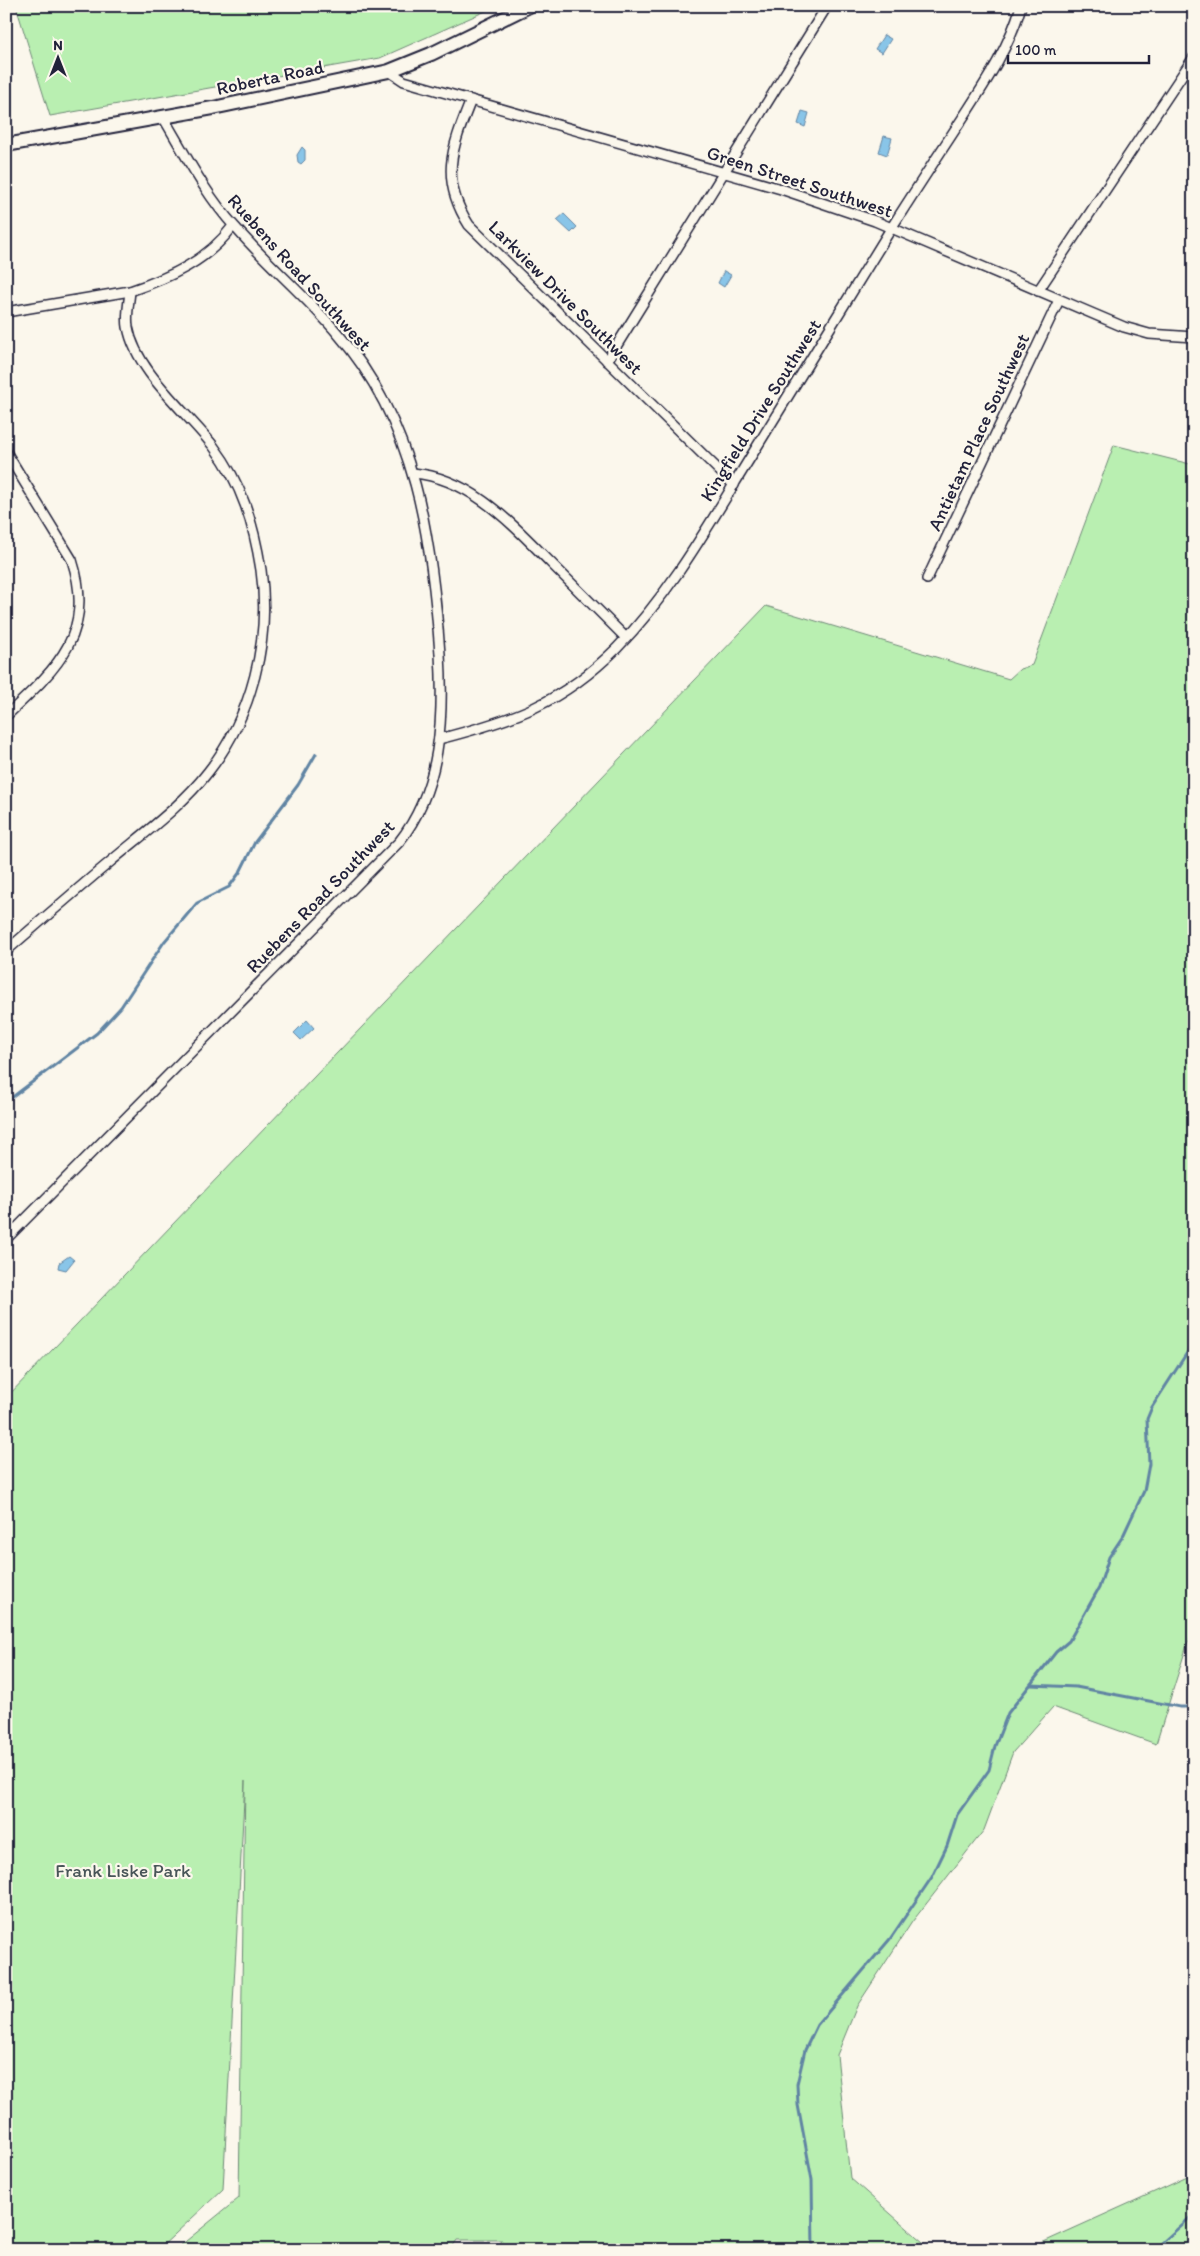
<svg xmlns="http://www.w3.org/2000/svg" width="1200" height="2256" font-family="Itim,sans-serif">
<rect width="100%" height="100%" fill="#fbf7ec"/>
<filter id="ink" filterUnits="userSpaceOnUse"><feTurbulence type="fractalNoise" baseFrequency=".02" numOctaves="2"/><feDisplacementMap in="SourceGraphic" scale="10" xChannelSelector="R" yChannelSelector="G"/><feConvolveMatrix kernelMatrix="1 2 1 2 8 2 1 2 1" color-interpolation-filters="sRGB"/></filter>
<g filter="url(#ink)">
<g fill="#b9efb1" stroke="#6e8876">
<polygon points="16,6 497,6 380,58 50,116"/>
<polygon points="1114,445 1194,465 1194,1633 1188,1642 1156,1744 1053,1707 1013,1752 984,1830 912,1922 857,2006 837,2055 850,2178 932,2250 497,2250 502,2240 457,2240 450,2250 175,2250 239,2198 245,1781 223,2189 158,2250 6,2250 6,1398 766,606 1009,679 1020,669 1032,665"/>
<polygon points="1194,2174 1194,2250 1026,2250"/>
</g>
<g fill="#89c5e8" stroke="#6084a3">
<polygon points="884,35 891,39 882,53 875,49"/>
<polygon points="802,111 809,113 805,127 798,124"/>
<polygon points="884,136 892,138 887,155 879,152"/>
<polygon points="302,147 305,150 305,160 301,164 298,162 297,155"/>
<polygon points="564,214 577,227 571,233 557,220"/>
<polygon points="724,271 731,275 724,287 718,283"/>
<polygon points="307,1020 314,1028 301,1040 294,1033"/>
<polygon points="69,1256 74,1260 66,1270 58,1268 59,1263"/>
</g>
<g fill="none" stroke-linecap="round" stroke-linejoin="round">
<g stroke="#6084a3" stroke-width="3">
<polyline points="6,1102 97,1033 121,1007 164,942 197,903 229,887 240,872 255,842 298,785 316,754"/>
<polyline points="1031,1685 1076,1687 1180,1707 1194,1707"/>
<polyline points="813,2250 812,2180 798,2105 797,2084 805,2050 817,2025 890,1939 932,1877 947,1846 957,1815 989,1770 995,1746 1008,1713 1056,1652 1069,1641 1099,1588 1109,1557 1123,1536 1144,1491 1149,1464 1147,1419 1152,1407 1194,1342"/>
<polyline points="1154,2250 1194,2214"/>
</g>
<defs>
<g id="street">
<polyline points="389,71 404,81 781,189 875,221 1124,327 1149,334 1194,337"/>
<path d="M471,100c-19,48 -32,78 -2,125l265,260"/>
<polyline points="1038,291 1194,57"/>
<path d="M6,312l124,-21c41,-14 77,-30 103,-65"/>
<polyline points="607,361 827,6"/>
<path d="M6,452l66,108c24,74 -16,109 -66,156"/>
<path d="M413,473c58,5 99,51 138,90 25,25 50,50 75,75"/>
<polyline points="927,579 1059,300"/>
<path d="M439,739c74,-19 122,-35 178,-91 54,-55 93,-125 133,-190 47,-77 95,-154 142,-231 24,-38 49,-76 74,-114 22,-34 44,-68 55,-107"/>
<path d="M6,951c35,-30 69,-60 104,-89 33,-28 72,-56 98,-90 44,-56 63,-132 53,-202 -7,-45 -19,-86 -47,-123 -27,-35 -78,-75 -86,-120 -2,-11 1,-24 2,-36"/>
<path d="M6,1239l393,-397c42,-53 45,-124 41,-188 -8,-114 -24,-231 -102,-320 -32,-38 -71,-70 -103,-107 -30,-33 -50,-73 -72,-110"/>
</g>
<polyline id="secondary" points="6,145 213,108 389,71 431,54 529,6"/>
</defs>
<use href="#street" stroke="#22223b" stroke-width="12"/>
<use href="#secondary" stroke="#22223b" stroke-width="16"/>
<use href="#street" stroke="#fbf7ec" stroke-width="9"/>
<use href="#secondary" stroke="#fbf7ec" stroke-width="12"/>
</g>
</g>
<g text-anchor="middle" stroke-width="4.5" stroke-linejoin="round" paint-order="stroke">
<g font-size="19" fill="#22223b" stroke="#fbf7ec">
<text transform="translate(270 77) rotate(-12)" y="7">Roberta Road</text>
<text transform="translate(800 181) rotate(18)" y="7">Green Street Southwest</text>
<text transform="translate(300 272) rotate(48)" y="7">Ruebens Road Southwest</text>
<text transform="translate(566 297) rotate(45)" y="7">Larkview Drive Southwest</text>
<text transform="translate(760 410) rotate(-58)" y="7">Kingfield Drive Southwest</text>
<text transform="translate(978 432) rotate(-65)" y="7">Antietam Place Southwest</text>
<text transform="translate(320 896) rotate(-46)" y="7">Ruebens Road Southwest</text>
</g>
<g font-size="19" fill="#485558" stroke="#fbf7ec">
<text x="123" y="1877">Frank Liske Park</text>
</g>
</g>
<rect width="1200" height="2256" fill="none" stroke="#fbf7ec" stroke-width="25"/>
<rect x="12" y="12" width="1175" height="2231" fill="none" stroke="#22223b" stroke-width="2" filter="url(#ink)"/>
<g transform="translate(58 58)" stroke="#fbf7ec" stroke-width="4" paint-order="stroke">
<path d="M0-4L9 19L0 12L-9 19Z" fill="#22223b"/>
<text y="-8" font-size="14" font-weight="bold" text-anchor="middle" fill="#22223b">N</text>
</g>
<path d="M1008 55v8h141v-8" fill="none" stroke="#22223b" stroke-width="2.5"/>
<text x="1015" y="55" font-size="15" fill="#22223b" stroke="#fbf7ec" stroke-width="4" paint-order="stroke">100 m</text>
</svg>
